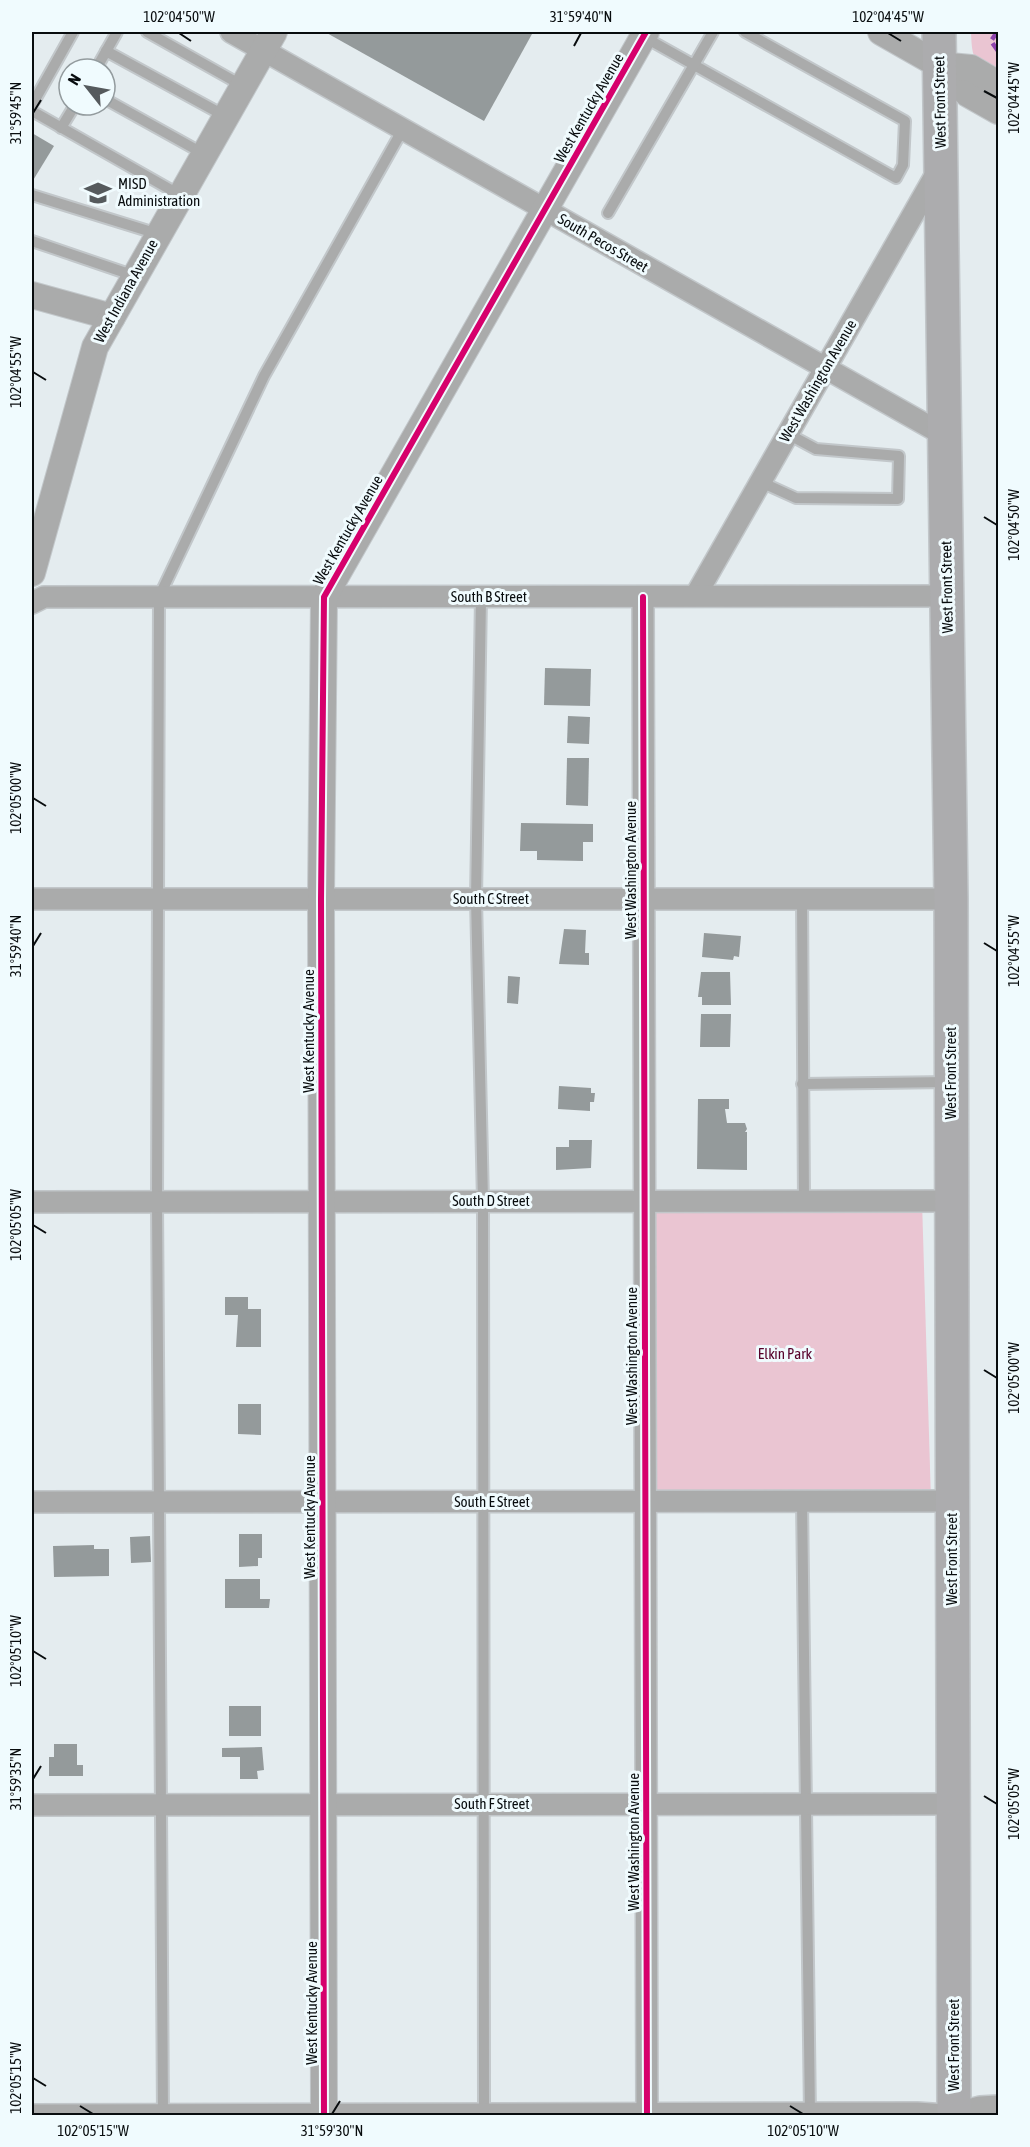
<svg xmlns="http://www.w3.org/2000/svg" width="1030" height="2147" font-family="'Asap Condensed',sans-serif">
<rect width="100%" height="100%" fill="#e4ecef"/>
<g fill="#eac5d2">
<path d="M971,32h27v43c-24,-14 -26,-14 -27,-43z"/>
<polygon points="643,1201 922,1201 931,1501 645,1501"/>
</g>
<g fill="#949a9b">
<polygon points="325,32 527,32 532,34 484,121"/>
<polygon points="32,133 54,146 32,182"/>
<polygon points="545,668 591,669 590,706 544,705"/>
<polygon points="568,716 590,717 589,744 567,743"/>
<polygon points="567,758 589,758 588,806 566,805"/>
<polygon points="521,823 593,824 593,842 583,842 583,861 537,860 537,851 520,851"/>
<polygon points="564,929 586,930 585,953 589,953 589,965 559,964"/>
<polygon points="704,933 741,936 739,957 734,956 733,960 702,957"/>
<polygon points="701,972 730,972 731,1005 702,1005 702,997 698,997"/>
<polygon points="508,976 520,977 518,1004 507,1003"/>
<polygon points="701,1014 731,1014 730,1047 700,1047"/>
<polygon points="559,1086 591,1088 591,1093 595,1093 594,1102 590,1102 590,1111 558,1109"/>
<polygon points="698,1099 729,1099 729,1109 725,1109 727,1123 745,1123 747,1129 745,1132 747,1132 747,1170 697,1169"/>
<polygon points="569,1140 592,1140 591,1168 556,1170 556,1147 569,1147"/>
<polygon points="225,1297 248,1297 248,1309 261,1309 261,1347 236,1347 238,1315 225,1315"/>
<polygon points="238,1404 261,1404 261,1435 238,1434"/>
<polygon points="239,1534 262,1534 262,1558 258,1558 258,1566 239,1567"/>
<polygon points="150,1536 151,1562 131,1563 130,1537"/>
<polygon points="94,1545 94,1549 109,1549 109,1576 54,1577 53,1546"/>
<polygon points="225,1579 260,1579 260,1599 270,1599 269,1608 225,1608"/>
<rect x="229" y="1706" width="32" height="30"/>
<polygon points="54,1744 77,1744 77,1765 83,1765 83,1776 49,1776 49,1757 54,1757"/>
<polygon points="262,1747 264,1770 257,1771 258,1779 240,1779 240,1757 222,1757 222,1748"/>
</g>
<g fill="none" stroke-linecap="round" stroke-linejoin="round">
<defs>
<g id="service">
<polyline points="147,32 243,86"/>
<polyline points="644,37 896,178 903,165 905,121 745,32"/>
<polyline points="106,51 225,116"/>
<polyline points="96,69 117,32"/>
<polyline points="105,99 204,154"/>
<polyline points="32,105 73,32"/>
<polyline points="32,111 180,195"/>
<polyline points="61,128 75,105"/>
<polyline points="32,195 158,234"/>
<polyline points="608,213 713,32"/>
<polyline points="32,241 135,276"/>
<polyline points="761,482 796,498 898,499 899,456 816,449 788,434"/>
<polyline points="481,597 476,899 483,1201 484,2115"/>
<polyline points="802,899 804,1201"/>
<polyline points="802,1084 949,1082"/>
<polyline points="802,1501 810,2116"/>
<polyline points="163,2116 157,1202 159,597 264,376 403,129"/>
</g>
<g id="minor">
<polyline points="231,32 944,435"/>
<polyline points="696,595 939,169"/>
<polyline points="643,597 647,2116"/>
<polyline points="32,603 44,597 947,596"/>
<polyline points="32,899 951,899"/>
<polyline points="32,1202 951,1201"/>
<polyline points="32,1502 952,1501"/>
<polyline points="32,1805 953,1804"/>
<polyline points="954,2114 980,2107 998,2106"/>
<polyline points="32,2115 917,2113 961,2116"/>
</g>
<g id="tertiary">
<polyline points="881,32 939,65 968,94 998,111"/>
<polyline points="939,65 971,68 998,84"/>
<polyline points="32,295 112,317"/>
<polyline points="32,573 95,347 274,32"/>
<polyline points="324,2116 321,899 324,597 646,32"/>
</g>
<polyline id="primary" points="939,32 951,899 954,2116"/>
</defs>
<use href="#service" stroke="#c2c7ca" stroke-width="14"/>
<use href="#minor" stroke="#c2c7ca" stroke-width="24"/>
<use href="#tertiary" stroke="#c2c7ca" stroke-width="28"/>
<use href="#primary" stroke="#c2c7ca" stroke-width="36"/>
<use href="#service" stroke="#aaabab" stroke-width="10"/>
<use href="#minor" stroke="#aaabab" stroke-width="21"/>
<use href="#tertiary" stroke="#aaabab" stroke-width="26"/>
<use href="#primary" stroke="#acacae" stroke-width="33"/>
<polyline stroke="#8e44ad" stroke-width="4.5" stroke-dasharray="9 4.5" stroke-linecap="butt" points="997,32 991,41 998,51"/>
<defs>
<g id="cycleway">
<polyline points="643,597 647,2116"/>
<polyline points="324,2116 321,899 324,597 646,32"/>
</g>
</defs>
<use href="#cycleway" stroke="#f0fbfe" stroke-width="10"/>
<use href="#cycleway" stroke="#d6006c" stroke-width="6"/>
</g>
<path fill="none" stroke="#080c0e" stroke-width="2" d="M179,33l12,8M888,33l13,8M574,46l7,-13M984,91l13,7M33,113l8,-13M33,372l13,8M984,517l13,8M33,798l13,8M984,943l13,8M33,946l8,-13M33,1225l13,8M984,1370l13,8M33,1651l13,8M33,1779l8,-13M984,1796l13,8M33,2078l13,8M80,2106l13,8M790,2106l13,8M332,2114l8,-13"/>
<defs>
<symbol id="school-bare" viewBox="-9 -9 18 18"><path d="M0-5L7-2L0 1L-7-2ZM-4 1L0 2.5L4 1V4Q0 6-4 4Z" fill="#555a5d" stroke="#f0fbfe" stroke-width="2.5" paint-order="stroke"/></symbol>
</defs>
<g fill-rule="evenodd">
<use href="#school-bare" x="79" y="174" width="38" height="38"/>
</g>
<g text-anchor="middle" stroke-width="6" stroke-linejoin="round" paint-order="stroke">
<g font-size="15" fill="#080c0e" stroke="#f0fbfe">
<text transform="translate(940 102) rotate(-91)" y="5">West Front Street</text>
<text transform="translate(589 108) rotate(-60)" y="5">West Kentucky Avenue</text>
<text transform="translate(603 243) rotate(30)" y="5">South Pecos Street</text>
<text transform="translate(126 291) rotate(-61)" y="5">West Indiana Avenue</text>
<text transform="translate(818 381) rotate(-60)" y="5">West Washington Avenue</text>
<text transform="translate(348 530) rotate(-60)" y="5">West Kentucky Avenue</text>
<text transform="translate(947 587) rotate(-91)" y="5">West Front Street</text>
<text x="489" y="602">South B Street</text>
<text transform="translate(631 870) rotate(-90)" y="5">West Washington Avenue</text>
<text x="491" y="904">South C Street</text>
<text transform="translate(309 1031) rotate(-90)" y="5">West Kentucky Avenue</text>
<text transform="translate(951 1073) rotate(-90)" y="5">West Front Street</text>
<text x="491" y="1206">South D Street</text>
<text transform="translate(632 1356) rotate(-90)" y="5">West Washington Avenue</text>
<text x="492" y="1507">South E Street</text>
<text transform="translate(310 1517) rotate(-90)" y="5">West Kentucky Avenue</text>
<text transform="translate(952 1559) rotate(-90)" y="5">West Front Street</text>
<text x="492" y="1809">South F Street</text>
<text transform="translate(634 1842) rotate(-90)" y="5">West Washington Avenue</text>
<text transform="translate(312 2003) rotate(-90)" y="5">West Kentucky Avenue</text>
<text transform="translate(954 2045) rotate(-90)" y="5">West Front Street</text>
</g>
<g font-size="15" fill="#080c0e" stroke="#f0fbfe" text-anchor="start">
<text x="118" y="189">MISD<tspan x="118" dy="17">Administration</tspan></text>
</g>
<g font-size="15" fill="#57012a" stroke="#f0fbfe">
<text x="785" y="1359">Elkin Park</text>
</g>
</g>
<rect width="1030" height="2147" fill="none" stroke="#f0fbfe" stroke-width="66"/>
<g transform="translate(87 87) rotate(301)"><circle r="28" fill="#f0fbfe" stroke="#939b9e" stroke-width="1.5"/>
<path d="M0-4.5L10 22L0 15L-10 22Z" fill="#555a5d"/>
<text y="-9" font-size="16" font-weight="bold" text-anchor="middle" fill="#080c0e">N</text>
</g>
<rect x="33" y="33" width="964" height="2081" fill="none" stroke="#080c0e" stroke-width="2"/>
<g font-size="15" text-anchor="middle" fill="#080c0e">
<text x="179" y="22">102°04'50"W</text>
<text x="581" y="22">31°59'40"N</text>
<text x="888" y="22">102°04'45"W</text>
<text transform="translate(1014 98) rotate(-90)" y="5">102°04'45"W</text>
<text transform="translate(16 113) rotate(-90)" y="5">31°59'45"N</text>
<text transform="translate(16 372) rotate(-90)" y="5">102°04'55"W</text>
<text transform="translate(1014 525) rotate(-90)" y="5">102°04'50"W</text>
<text transform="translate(16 798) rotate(-90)" y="5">102°05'00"W</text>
<text transform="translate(16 946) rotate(-90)" y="5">31°59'40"N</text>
<text transform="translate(1014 951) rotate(-90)" y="5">102°04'55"W</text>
<text transform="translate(16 1225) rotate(-90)" y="5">102°05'05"W</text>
<text transform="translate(1014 1378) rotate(-90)" y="5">102°05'00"W</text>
<text transform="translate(16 1651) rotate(-90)" y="5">102°05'10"W</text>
<text transform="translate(16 1779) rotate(-90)" y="5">31°59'35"N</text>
<text transform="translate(1014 1804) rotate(-90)" y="5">102°05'05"W</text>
<text transform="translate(16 2078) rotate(-90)" y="5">102°05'15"W</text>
<text x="93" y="2136">102°05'15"W</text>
<text x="332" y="2136">31°59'30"N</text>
<text x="803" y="2136">102°05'10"W</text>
</g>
</svg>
